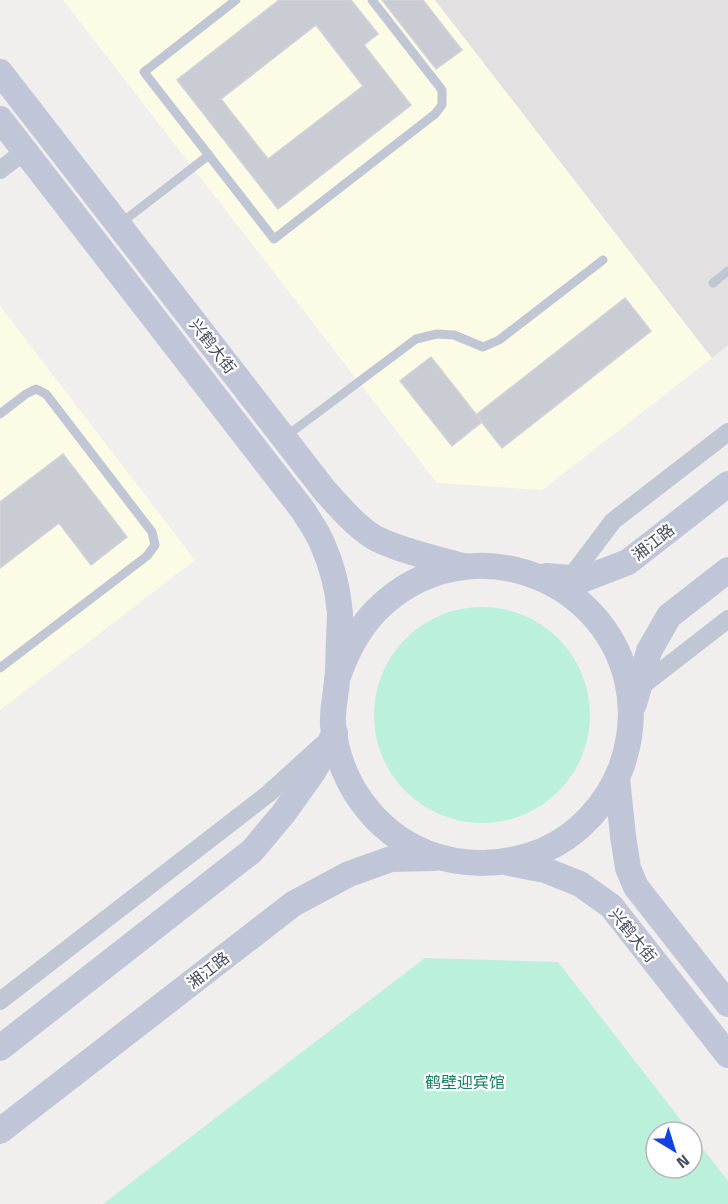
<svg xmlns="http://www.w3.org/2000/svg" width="728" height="1204" font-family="'Titillium Web','Noto Sans SC',sans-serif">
<rect width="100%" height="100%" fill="#f1eeee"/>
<g fill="#fcfbe6">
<polygon points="63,0 435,0 712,358 542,490 437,483"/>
<polygon points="0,306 195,560 0,710"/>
</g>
<polygon fill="#e2e0e0" points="435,0 728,0 728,345 712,358"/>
<g fill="#bbf0db">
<circle cx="482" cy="715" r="108"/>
<polygon points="425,958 558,962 690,1132 656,1132 656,1168 692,1168 692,1135 728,1181 728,1204 103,1204"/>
</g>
<g fill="#caccd4" stroke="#d2d2da" stroke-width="1.5" fill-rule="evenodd">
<path d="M279,0h72l27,34 -14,11 47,60 -133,104 -101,-129zM316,25l47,61 -95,73 -47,-60z"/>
<polygon points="382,0 423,0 462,50 436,69"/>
<polygon points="625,298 651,331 502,448 476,415"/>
<polygon points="431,357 482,422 452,446 400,381"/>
<polygon points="63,454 127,537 91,565 59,523 0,568 0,502"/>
</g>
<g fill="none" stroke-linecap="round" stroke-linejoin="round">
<g stroke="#c1c6d4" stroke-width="9">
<polyline points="236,0 144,72 274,239 435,114 442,105 442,90 372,0"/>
<polyline points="121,223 209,155"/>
<polyline points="713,283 728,271"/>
<polyline points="0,414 26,394 36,389 46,394 152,532 155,545 147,556 0,668"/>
<polyline points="285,437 416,339 437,334 454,335 483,347 499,340 603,260"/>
</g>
<g stroke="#c1c6d4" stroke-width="18">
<polyline points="0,170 25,151"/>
<polyline points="570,578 613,521 728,432"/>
<polyline points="638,689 728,619"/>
<polyline points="0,1001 268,794 322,745"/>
</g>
<g stroke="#c0c6d8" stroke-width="26">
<path d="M0,72l325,419c15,16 33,38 52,48 25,12 59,20 86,27"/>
<path d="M0,119l302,390c7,11 15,22 20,34 10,22 16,46 18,70 0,9 -1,19 -1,28 -1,13 0,26 -2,39 -1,15 -5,30 -4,45 5,56 41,107 94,128 37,14 78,13 115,-2 36,-15 65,-47 79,-83 10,-28 13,-58 6,-88 -26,-108 -160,-152 -244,-76 -23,20 -36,46 -46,75"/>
<polyline points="546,576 584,579 628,562 728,484"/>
<polyline points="634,704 649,651 669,616 728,570"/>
<polyline points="617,778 623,836 628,868 636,887 728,1004"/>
<polyline points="509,863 545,870 580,884 611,906 728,1055"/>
<polyline points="0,1048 252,851 283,814 313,772 335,733"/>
<polyline points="0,1131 293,904 349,874 391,859 434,858"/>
</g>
</g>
<g text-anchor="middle" stroke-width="4.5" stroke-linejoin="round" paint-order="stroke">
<g font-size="16" fill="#464c5c" stroke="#fff">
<text transform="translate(213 346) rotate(52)" y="6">兴鹤大街</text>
<text transform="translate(653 542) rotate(-38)" y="6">湘江路</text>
<text transform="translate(633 935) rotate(51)" y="6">兴鹤大街</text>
<text transform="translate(208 970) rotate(-38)" y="6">湘江路</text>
</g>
<g font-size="16" fill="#157f62" stroke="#fff">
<text x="465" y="1088">鹤壁迎宾馆</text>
</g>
</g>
<g transform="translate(674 1150) rotate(142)"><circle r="28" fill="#ffffff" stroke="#b5b7be" stroke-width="1.5"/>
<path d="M0-4.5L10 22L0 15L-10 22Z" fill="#1540e3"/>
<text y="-9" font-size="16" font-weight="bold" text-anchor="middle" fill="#464c5c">N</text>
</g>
</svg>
